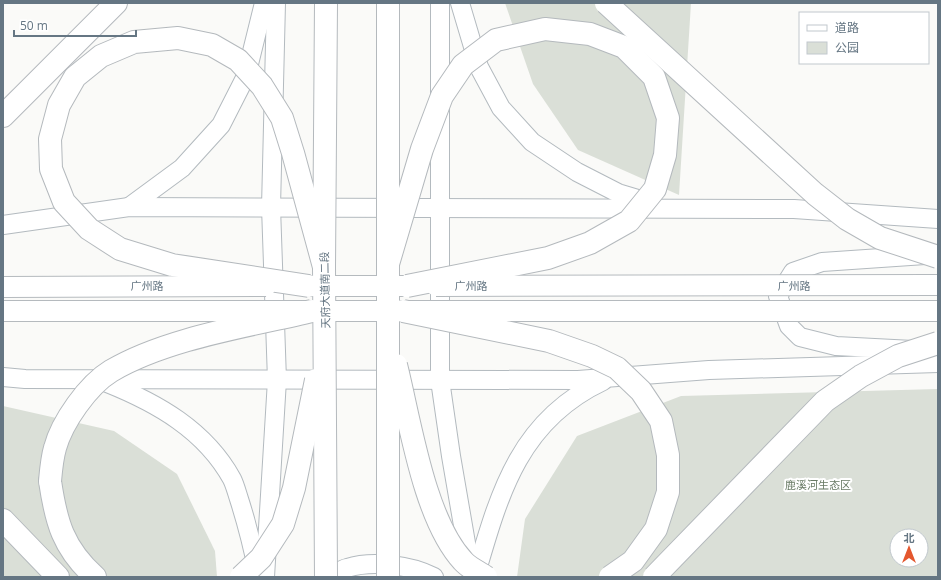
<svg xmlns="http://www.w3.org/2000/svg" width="941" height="580" viewBox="0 0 941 580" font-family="'Open Sans','Noto Sans SC',sans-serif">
  <rect width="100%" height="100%" fill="#fafaf8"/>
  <g fill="#dadfd7" fill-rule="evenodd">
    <path d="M505,3H691L679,195L578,150L533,84Z"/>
    <path d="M938,389V577H517L525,519L577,436L681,396ZM897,536H921V560H897Z"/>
    <path d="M3,406L114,431L177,474L215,551L217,577H3Z"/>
  </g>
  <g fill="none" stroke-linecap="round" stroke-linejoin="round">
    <defs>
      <g id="secondary">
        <path d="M440,3V380L451,456L471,572"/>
        <path d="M460,3L479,67L501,108L532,142L577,172L618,193L648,202"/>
        <path d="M129,207L182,168L221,125L246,76L264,3"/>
        <path d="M3,225L129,207L794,209L938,219"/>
        <path d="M913,350L836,346L800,337L789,326L778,296L793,272L822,262L925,255"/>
        <path d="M3,377L25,379L578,380L709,370L938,363"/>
        <path d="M107,383C157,403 205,430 232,479C235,485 237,493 239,499C247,524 253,548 258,573"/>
        <path d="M265,577L277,380L271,207L276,3"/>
        <path d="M331,577C336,574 341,569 347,568C373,560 410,565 434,577"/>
        <path d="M475,577C499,495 518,421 603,381"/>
      </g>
      <g id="highway">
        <path d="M3,116L116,3"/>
        <path d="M50,481C56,522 63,548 95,577"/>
        <path d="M3,520L58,577"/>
      </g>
    </defs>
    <use href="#secondary" stroke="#b3babf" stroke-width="20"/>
    <use href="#highway" stroke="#b4b9bd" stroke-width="24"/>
    <use href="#secondary" stroke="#fff" stroke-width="18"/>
    <use href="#highway" stroke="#fff" stroke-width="22"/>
    <defs>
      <g id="primary-bridge">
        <path d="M308,286H404"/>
        <path d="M436,286L938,285"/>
        <path d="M3,287L266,286"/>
        <path d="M3,311H938"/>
      </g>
      <g id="highway-bridge">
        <path d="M388,3V577"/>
        <path d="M606,3L815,194L847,219L880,238L938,257"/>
        <path d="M388,264L422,149L442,96L463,65L496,40L545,29L590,34L624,47L654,77L668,118L665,155L655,189L629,221L590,243L548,258L407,286"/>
        <path d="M309,286L172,265L120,249L89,229L64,202L51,169L50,139L59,105L75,77L101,56L134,42L178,38L212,45L238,60L262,86L282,118L293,153L324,267"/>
        <path d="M403,311L549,341L592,356L617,368L641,391L661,421L668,455V492L656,529L633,561L610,577"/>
        <path d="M396,365C410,421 424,519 463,561C469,568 479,572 486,577"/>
        <path d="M50,481C51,470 52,458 55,448C62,422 88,385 111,371C167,338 249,326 312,311"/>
        <path d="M241,577L261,558L283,524L294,488L316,380"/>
        <path d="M326,577L324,267L326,3"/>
        <path d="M654,577L825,401L861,376L898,356L938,343"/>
      </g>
    </defs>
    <use href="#primary-bridge" stroke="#b5babe" stroke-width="22" stroke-linecap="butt"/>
    <use href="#highway-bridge" stroke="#b4b9bd" stroke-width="24" stroke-linecap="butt"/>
    <use href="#primary-bridge" stroke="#fff" stroke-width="20"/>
    <use href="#highway-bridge" stroke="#fff" stroke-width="22"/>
  </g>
  <g text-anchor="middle" stroke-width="4" stroke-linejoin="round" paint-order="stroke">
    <g font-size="11" fill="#657683" stroke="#fff">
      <text x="147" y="290">广州路</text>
      <text x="471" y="290">广州路</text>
      <text x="794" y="290">广州路</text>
      <text transform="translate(325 290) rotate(-91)" y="4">天府大道南二段</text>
    </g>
    <g font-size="11" fill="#687a64" stroke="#fff">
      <text x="818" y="489">鹿溪河生态区</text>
    </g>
  </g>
  <rect width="941" height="580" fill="none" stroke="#657683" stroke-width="8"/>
  <rect x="799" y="12" width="130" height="52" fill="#ffffff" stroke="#c1c8cd"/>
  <rect x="807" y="25" width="20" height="6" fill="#ffffff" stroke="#c1c8cd"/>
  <text x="835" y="32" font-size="12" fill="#657683">道路</text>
  <rect x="807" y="42" width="20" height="12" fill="#dadfd7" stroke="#c1c8cd"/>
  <text x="835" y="52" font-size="12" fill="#657683">公园</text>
  <g transform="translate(909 548)"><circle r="19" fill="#ffffff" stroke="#c1c8cd"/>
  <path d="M0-3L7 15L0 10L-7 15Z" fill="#e4572e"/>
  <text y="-6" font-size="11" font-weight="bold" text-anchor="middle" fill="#657683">北</text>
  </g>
  <path d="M14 30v6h122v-6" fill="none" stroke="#657683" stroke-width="2"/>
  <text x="20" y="30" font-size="12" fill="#657683" stroke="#ffffff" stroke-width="3" paint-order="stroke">50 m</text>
</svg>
